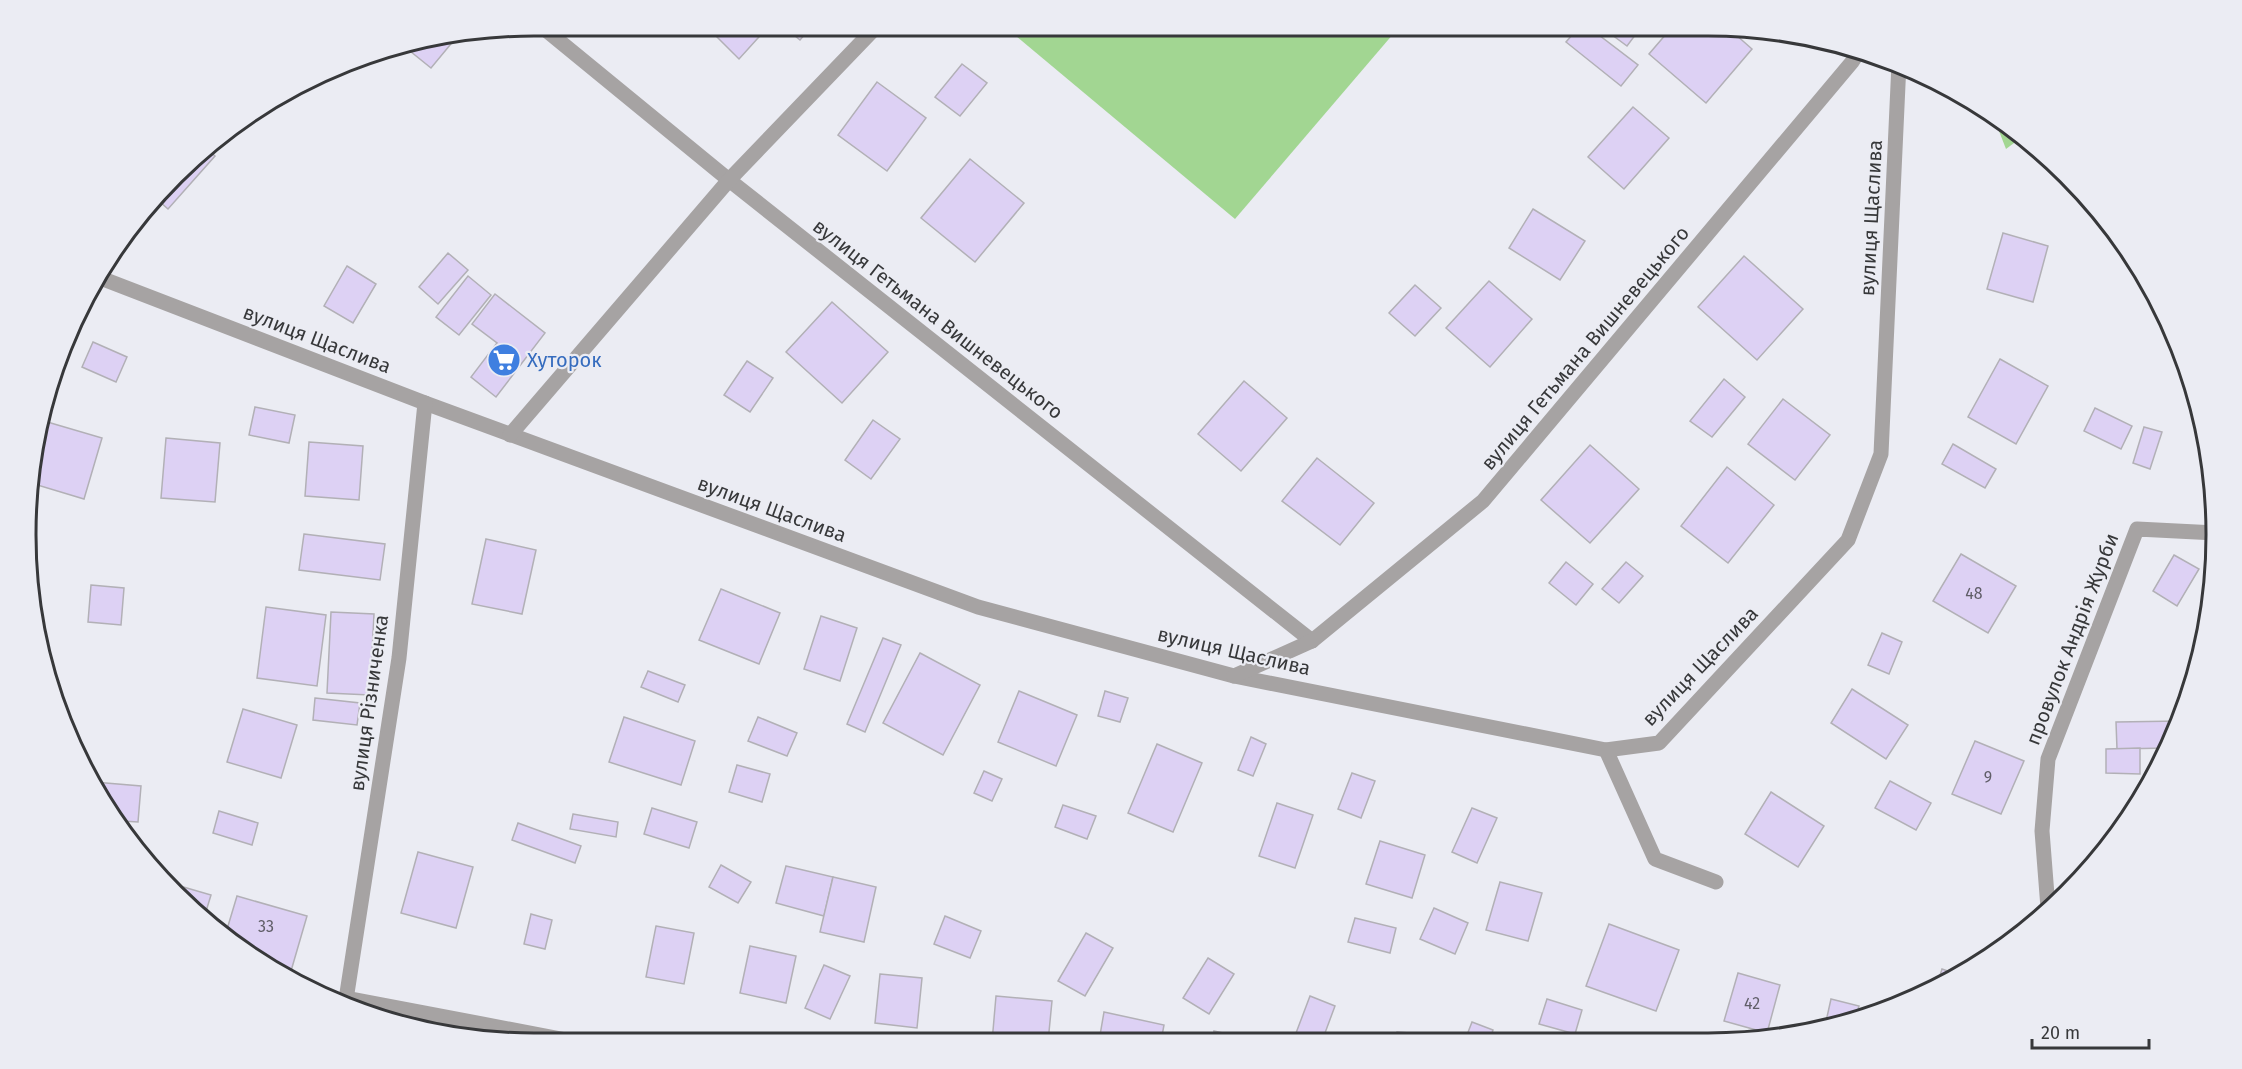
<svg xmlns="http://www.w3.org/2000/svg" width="2242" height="1069" viewBox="0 0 2242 1069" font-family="'Fira Sans',sans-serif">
  <rect width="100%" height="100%" fill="#ebecf3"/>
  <g fill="#a2d692">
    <path d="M1004,26H1400L1235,219Z"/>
    <path d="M1992,113L2022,137L2006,149Z"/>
  </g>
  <g fill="#ddd1f4" stroke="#b2b0b6" stroke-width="1.5">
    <path d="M702,26H722L713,36Z"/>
    <path d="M722,26H766L768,27L739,59L714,34Z"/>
    <path d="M783,26H812L800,40Z"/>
    <path d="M1580,26H1587L1638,65L1621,86L1566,42Z"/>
    <path d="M1600,26H1642L1627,46Z"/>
    <path d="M1673,26L1727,27L1752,49L1706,103L1649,54Z"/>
    <path d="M455,39L431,68L405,47Z"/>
    <path d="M962,64L987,83L960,116L935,97Z"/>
    <path d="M877,82L926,118L887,171L838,135Z"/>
    <path d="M1633,107L1669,138L1624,189L1588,157Z"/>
    <path d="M207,149L215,156L168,209L159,201Z"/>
    <path d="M970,159L1024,203L975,262L921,218Z"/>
    <path d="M1533,209L1585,241L1560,280L1509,248Z"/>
    <path d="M2003,233L2048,246L2033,302L1987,289Z"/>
    <path d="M448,253L468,270L438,304L419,287Z"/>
    <path d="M1744,256L1803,309L1757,360L1698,307Z"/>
    <path d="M347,266L376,284L353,323L324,306Z"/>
    <path d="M468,276L491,295L459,335L436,317Z"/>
    <path d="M1489,281L1532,319L1490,367L1446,328Z"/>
    <path d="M1415,285L1441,308L1415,336L1389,313Z"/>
    <path d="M495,294L545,333L496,397L471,377L497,343L472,324Z"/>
    <path d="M832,302L888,352L842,403L786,352Z"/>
    <path d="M93,342L127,357L116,382L82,367Z"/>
    <path d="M2000,359L2048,386L2016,444L1968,417Z"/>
    <path d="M747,361L773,378L750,412L724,395Z"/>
    <path d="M1724,379L1745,397L1712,437L1690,421Z"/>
    <path d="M1244,381L1287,418L1241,471L1198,434Z"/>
    <path d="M1783,399L1830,435L1795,480L1748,444Z"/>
    <path d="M255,407L295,415L289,443L249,435Z"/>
    <path d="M2095,408L2132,426L2121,449L2084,431Z"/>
    <path d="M873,420L900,439L871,479L845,460Z"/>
    <path d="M44,421L102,438L84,499L34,484L35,453Z"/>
    <path d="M2144,427L2162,432L2150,469L2133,463Z"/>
    <path d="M166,438L220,443L215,502L161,498Z"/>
    <path d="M309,442L363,446L359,500L305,496Z"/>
    <path d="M1953,444L1996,469L1985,488L1942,464Z"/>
    <path d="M1590,445L1639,489L1590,543L1541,500Z"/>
    <path d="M1317,458L1374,503L1340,545L1282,501Z"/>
    <path d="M1727,467L1774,505L1728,563L1681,526Z"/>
    <path d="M304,534L385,544L380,580L299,570Z"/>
    <path d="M486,539L536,550L522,614L472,604Z"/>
    <path d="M1961,554L2016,586L1988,633L1933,601Z"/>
    <path d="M2174,555L2199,569L2177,606L2153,591Z"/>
    <path d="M1566,562L1593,584L1576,605L1549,583Z"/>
    <path d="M1626,562L1643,576L1619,603L1602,589Z"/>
    <path d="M91,585L124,588L121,625L88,622Z"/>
    <path d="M721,589L780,613L759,664L699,640Z"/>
    <path d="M266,607L326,615L317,686L257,678Z"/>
    <path d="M331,612L374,614L370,695L327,693Z"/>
    <path d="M821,616L857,628L840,681L804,669Z"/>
    <path d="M1882,633L1902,642L1889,674L1868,665Z"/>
    <path d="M883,638L901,645L865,732L847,724Z"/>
    <path d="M920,653L980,685L943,755L883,723Z"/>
    <path d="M648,671L685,685L678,702L641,687Z"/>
    <path d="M1852,689L1908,725L1886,759L1831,723Z"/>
    <path d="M1019,691L1077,715L1056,766L998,742Z"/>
    <path d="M1105,691L1128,698L1120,722L1098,716Z"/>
    <path d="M315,698L360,703L357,725L313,720Z"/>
    <path d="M243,709L297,725L281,778L227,762Z"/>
    <path d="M624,717L695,741L681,785L609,762Z"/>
    <path d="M758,717L797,733L787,756L748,741Z"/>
    <path d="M2180,721L2167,748L2117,749L2116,722Z"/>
    <path d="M1251,737L1266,744L1253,776L1238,770Z"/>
    <path d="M1975,741L2024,761L2001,814L1952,794Z"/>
    <path d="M1157,744L1202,763L1173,832L1128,813Z"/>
    <path d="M2140,748V774L2106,773V749Z"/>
    <path d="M737,765L770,774L762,802L729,792Z"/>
    <path d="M984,771L1002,779L992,801L974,793Z"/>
    <path d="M1352,773L1375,781L1361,818L1338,809Z"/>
    <path d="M1890,781L1931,803L1916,830L1875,808Z"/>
    <path d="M94,782L141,786L138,822L122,821Z"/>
    <path d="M1771,792L1824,826L1798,867L1745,834Z"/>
    <path d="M1277,803L1313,815L1295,868L1259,856Z"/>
    <path d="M1063,805L1096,816L1087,839L1055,827Z"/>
    <path d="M652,808L697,822L689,848L644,834Z"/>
    <path d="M1472,808L1497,818L1477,863L1452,852Z"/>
    <path d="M219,811L258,823L252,845L213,833Z"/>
    <path d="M573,814L618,822L616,837L570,829Z"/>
    <path d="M518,823L581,846L575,863L512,840Z"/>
    <path d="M1380,841L1425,855L1412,898L1366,884Z"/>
    <path d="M418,852L473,867L456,928L401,913Z"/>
    <path d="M721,865L751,882L738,903L709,887Z"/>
    <path d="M786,866L833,877L824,916L776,903Z"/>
    <path d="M833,877L876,887L864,942L820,932Z"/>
    <path d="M1500,882L1542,893L1528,941L1486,930Z"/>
    <path d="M180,886L211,895L204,918L177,896Z"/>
    <path d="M237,896L307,916L291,971L258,961L225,936Z"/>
    <path d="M1434,908L1468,923L1455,954L1420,939Z"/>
    <path d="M531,914L552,920L545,949L524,944Z"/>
    <path d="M945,916L981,931L970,958L934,944Z"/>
    <path d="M1355,918L1396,928L1390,953L1348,942Z"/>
    <path d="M1609,924L1679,950L1656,1011L1586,986Z"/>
    <path d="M656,926L694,933L684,984L646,977Z"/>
    <path d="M1086,933L1113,948L1085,996L1058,981Z"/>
    <path d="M750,946L796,956L786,1003L740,993Z"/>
    <path d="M1208,958L1234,974L1209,1014L1183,998Z"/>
    <path d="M824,965L850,976L830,1019L805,1008Z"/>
    <path d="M1942,969L1956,974L1937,985Z"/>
    <path d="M1738,973L1780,985L1767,1033L1724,1021Z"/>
    <path d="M880,974L922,978L917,1028L875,1023Z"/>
    <path d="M996,996L1052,1001L1048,1042H992Z"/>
    <path d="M1310,996L1335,1006L1322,1041H1293Z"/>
    <path d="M1547,999L1582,1010L1575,1034L1539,1024Z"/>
    <path d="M1831,999L1859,1006L1856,1017L1825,1026Z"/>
    <path d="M1104,1012L1164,1025L1161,1041H1099Z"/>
    <path d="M390,1013L439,1023L437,1034L389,1020Z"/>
    <path d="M1472,1022L1493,1030L1490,1040H1465Z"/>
    <path d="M1214,1031L1259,1041H1212Z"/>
    <path d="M1397,1032L1448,1036V1040H1396Z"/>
  </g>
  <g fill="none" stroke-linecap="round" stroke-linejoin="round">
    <path stroke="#a6a3a3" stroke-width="15" d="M1606,750L1655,859L1716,882"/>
    <g stroke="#a6a3a3" stroke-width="15">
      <path d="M541,26L729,180L1312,641"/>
      <path d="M98,277L425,403L978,607L1234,676L1606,750L1659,743L1848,540L1881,454L1899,63"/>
      <path d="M510,435L729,180L877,26"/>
      <path d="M1234,676L1312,641L1483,501L1852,62L1859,51"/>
      <path d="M2048,908L2042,831L2048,759L2137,529L2216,533"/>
      <path d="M346,998L582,1043"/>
      <path d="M345,1006L399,658L425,403"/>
    </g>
  </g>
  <defs>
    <symbol id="supermarket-disc" viewBox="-11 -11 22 22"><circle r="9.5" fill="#3f7fe0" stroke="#ebecf3"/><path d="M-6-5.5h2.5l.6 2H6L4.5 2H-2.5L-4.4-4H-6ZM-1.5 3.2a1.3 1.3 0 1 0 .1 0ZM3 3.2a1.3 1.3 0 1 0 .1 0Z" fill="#fff"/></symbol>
  </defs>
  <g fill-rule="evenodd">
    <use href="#supermarket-disc" x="485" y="341" width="38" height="38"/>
  </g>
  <g text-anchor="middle" stroke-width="4.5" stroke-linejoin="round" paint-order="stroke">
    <g font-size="16" fill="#605e68">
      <text x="1974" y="599">48</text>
      <text x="1988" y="783">9</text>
      <text x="266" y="932">33</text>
      <text x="1752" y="1009">42</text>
    </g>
    <g font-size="20" fill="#37383a" stroke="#ebecf3">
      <text transform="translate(1871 218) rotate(-87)" y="7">вулиця Щаслива</text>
      <text transform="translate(938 319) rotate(38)" y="7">вулиця Гетьмана Вишневецького</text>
      <text transform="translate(317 339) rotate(21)" y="7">вулиця Щаслива</text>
      <text transform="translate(1585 348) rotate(-50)" y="7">вулиця Гетьмана Вишневецького</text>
      <text transform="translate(772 509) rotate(20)" y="7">вулиця Щаслива</text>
      <text transform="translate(2072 639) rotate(-69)" y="7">провулок Андрія Журби</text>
      <text transform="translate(1234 651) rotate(13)" y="7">вулиця Щаслива</text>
      <text transform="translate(1700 666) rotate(-46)" y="7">вулиця Щаслива</text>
      <text transform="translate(369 703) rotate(-82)" y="7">вулиця Різниченка</text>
    </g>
    <g font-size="20" fill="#366cbe" stroke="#ebecf3" text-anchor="start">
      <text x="527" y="367">Хуторок</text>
    </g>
  </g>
  <path d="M0 0H2242V1069H0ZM534 36H1708A498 498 0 0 1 2206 534V535A498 498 0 0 1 1708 1033H534A498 498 0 0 1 36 535V534A498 498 0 0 1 534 36Z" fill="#ebecf3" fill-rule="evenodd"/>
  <path fill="none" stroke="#37383a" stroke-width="3" d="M534 36H1708A498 498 0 0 1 2206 534V535A498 498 0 0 1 1708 1033H534A498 498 0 0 1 36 535V534A498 498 0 0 1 534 36Z"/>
  <path d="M2032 1039v9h117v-9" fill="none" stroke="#37383a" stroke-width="3"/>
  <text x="2041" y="1039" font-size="18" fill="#37383a" stroke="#ebecf3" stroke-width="4.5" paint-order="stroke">20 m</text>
</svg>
